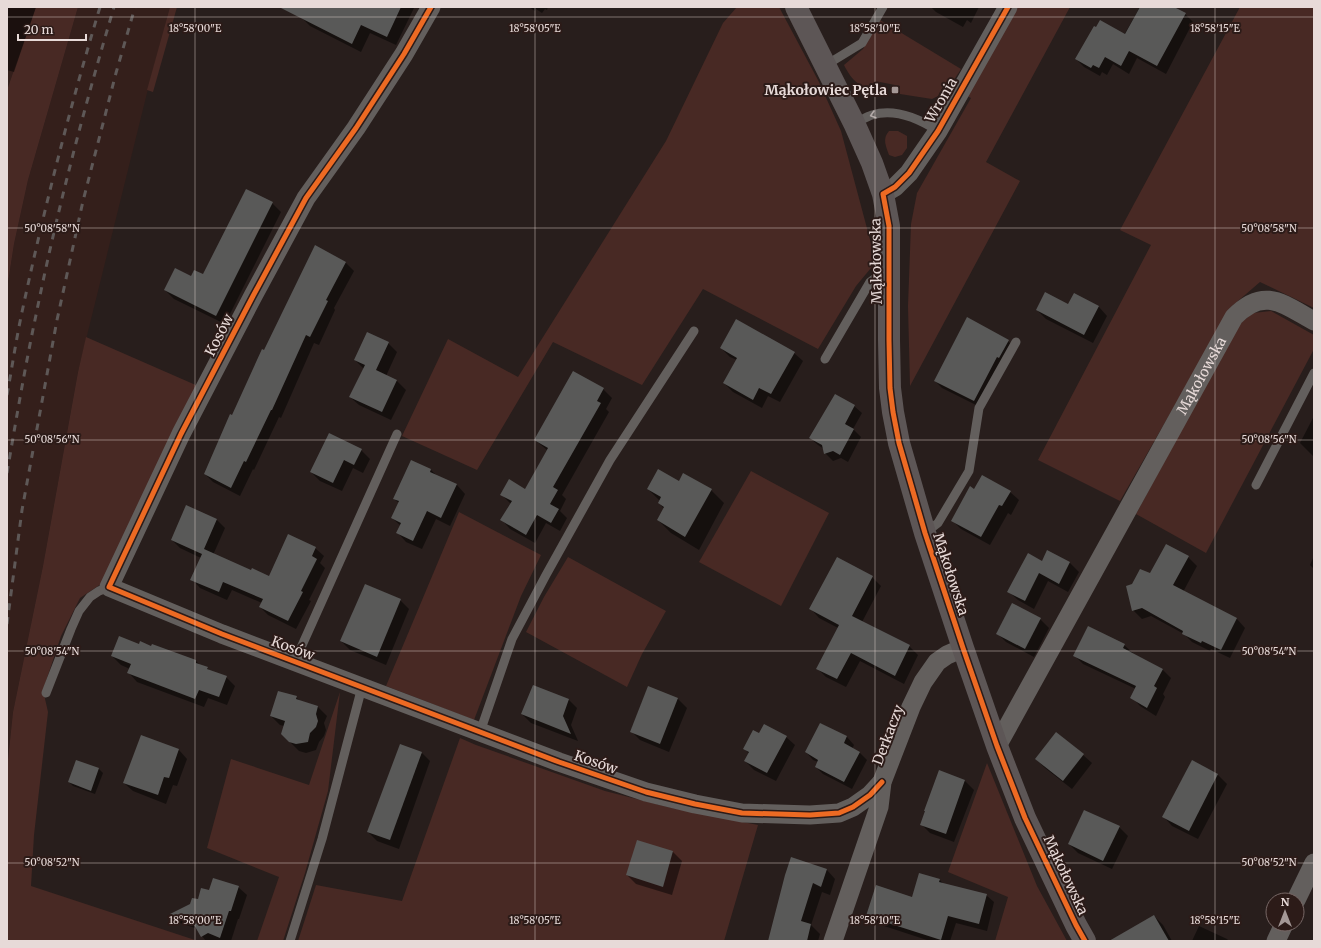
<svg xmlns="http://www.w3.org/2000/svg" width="1321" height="948" viewBox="0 0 1321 948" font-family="Merriweather,serif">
  <rect width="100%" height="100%" fill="#281e1c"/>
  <g fill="#341f1b">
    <path d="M7,7H36L7,90Z"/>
    <path d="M78,7H170L149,85L78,372L43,566L13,712L7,769V289L14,244L28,180Z"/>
  </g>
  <g fill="#482924">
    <path d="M36,7H78L28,180L14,244L7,289V90Z"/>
    <path d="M170,7H177L153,92L147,90Z"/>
    <path d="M737,7H779L819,82L841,131L876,262L856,286L818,349L703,289L642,385L553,342L477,470L402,436L448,339L518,377L666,141L723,23Z"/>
    <path d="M1018,7H1070L986,162L1020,181L910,386L908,306L911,224L917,193L971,98L967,96Z"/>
    <path d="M1240,7H1314V308L1260,282L1231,307L1120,501L1038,460L1151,245L1120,230Z"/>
    <path d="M880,20L961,69L950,86L945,83L938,96L932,99L900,94V86L880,82L878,90C860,88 852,81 844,65L863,49Z"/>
    <path d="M889,131H898L907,136V148L902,155L895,157L889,155C886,146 882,139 889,131Z"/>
    <path d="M1271,311L1314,335V349L1206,553L1136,514L1238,325L1253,313Z"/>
    <path d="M86,337L198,386L104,582L80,598L61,636L43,690L48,712L34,835L31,886L198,941H7V769L13,712L43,566L78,372Z"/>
    <path d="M751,471L829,513L781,606L699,562Z"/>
    <path d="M459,512L541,555L521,596L474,720L386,686Z"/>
    <path d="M568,557L666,611L642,654L627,687L526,632L544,597Z"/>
    <path d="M340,692L328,791L305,873L283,941H257L279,877L207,848L231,759L309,785Z"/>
    <path d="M460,738L476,745L605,791L672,808L758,825L724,941H298L316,885L402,901Z"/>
    <path d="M987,763L1037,886L1067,941H995L1008,897L948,872Z"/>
  </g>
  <g fill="#0007">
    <path d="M7,7H36L14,72L7,70Z"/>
    <path d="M307,7H413L414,8L396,45L370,33L361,52L310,26L302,18Z"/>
    <path d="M529,7H548L547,10L545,9L542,13L536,9L535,11Z"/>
    <path d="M931,7H979L971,23L967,20L963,27L936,12Z"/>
    <path d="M1140,7H1173L1185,14L1193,22L1166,74L1137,58L1129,74L1113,64L1107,75L1102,72L1100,76L1084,67L1076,59L1124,35Z"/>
    <path d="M272,203L281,212L225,324L174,299L165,290L192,277L204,276Z"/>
    <path d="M315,246L346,263L354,271L334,308L335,310L319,345L314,343L281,418L279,417L254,470L253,469L240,496L213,482L205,474Z"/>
    <path d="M1074,295L1099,307L1107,316L1093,343L1046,319L1037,310L1069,305Z"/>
    <path d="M967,318L1008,341L1016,349L982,408L942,388L935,381Z"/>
    <path d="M368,333L388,343L397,352L386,376L397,381L406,390L391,420L359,405L350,397L364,369L355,360Z"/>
    <path d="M721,348L794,353L803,361L780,402L768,396L762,408L733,392L724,383L737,360L730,357Z"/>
    <path d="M603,389L612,398L606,409L609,412L562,495L566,499L560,511L567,518L560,531L546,523L535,543L510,529L502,520L511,504L501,494L525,490L547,450L535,440Z"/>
    <path d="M854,406L862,413L853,429L861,437L848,462L841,458L833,461L825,453L824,449L818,445L810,438Z"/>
    <path d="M1314,416V457L1300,443Z"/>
    <path d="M361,450L370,459L363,473L353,468L342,491L320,481L311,472Z"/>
    <path d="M431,470L437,476L457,485L465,494L450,526L436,519L422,549L406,542L398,533L401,526L392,518L399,503L394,499Z"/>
    <path d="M679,482L711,490L724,503L699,550L671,533L658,520L664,509L659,503L660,501L648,489Z"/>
    <path d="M975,490L1010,492L1019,500L1011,515L1008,513L990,545L961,529L952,520Z"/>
    <path d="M186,506L217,520L225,528L213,555L252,572L270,577L315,548L324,556L320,563L325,568L309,600L311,601L296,629L268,615L260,607L262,603L232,590L227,600L200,588L192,579L201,558L180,548L172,540Z"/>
    <path d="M1048,552L1070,563L1079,572L1068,592L1048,581L1034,609L1018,600L1009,592L1042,562Z"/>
    <path d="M1314,556V569L1310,565Z"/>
    <path d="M1188,557L1197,566L1183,592L1237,619L1245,628L1230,658L1211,649L1210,651L1192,642L1184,634L1151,616L1142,619L1133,610L1132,585Z"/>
    <path d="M872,577L881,586L862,622L909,646L918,655L904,684L860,661L846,687L826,677L817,668L838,628L819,618L811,609Z"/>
    <path d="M400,600L409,609L386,665L350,650L341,641Z"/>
    <path d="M1013,605L1040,619L1049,628L1034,657L1006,642L997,633Z"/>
    <path d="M140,645L196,661L200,665L207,668L210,671L226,677L235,686L227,705L208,698L204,707L137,682L129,673L130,669L121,665L112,656Z"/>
    <path d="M1124,645L1134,654L1162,669L1171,678L1163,694L1165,697L1156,716L1140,706L1132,697L1136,689L1083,664L1075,656Z"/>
    <path d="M648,687L678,699L687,708L669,752L640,740L631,731Z"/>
    <path d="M296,697L301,702L318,707L327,716L324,723L326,730L324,736L319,742L316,750L306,753L299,751L282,734L284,726L280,725L271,716Z"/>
    <path d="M569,700L577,708L571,725L578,741L531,723L522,714Z"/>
    <path d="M821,724L847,737L854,745L852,749L859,752L867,760L852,789L823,774L816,767L818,762L813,760L806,752Z"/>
    <path d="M759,734L786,737L795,745L776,781L754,770L745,761L749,754L745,749Z"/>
    <path d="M179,750L187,759L177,786L173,785L166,804L133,791L124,783Z"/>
    <path d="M422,753L430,761L399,849L377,841L368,832Z"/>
    <path d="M1083,755L1092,763L1072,789L1045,768L1036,759Z"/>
    <path d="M1192,761L1218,775L1227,784L1198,839L1172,826L1164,817Z"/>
    <path d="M99,769L103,773L95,794L73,786L69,782Z"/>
    <path d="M940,772L965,781L974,790L954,842L930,833L922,825Z"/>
    <path d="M1119,827L1128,836L1112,869L1078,853L1069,844Z"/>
    <path d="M637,842L673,852L682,861L672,895L636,884L627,875Z"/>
    <path d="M792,858L827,870L835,879L830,895L822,892L811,925L820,934L818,941H769Z"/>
    <path d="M920,874L940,880L944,885L986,895L994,902L987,931L956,923L950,941H930L875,923L867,916L912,898Z"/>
    <path d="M238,887L247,895L239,919H238L231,941H206L202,936L198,929L180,923L171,914L198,901Z"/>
    <path d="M1154,916L1163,925L1172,941H1121Z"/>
    <path d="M1199,926L1227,939L1229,941H1192Z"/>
  </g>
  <g fill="#595958">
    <path d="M279,7H401L387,37L361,25L352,44Z"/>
    <path d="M1140,7H1174L1186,13L1157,66L1129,51L1121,66L1105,57L1099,68L1093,65L1091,68L1075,59L1094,26L1096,27L1100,20L1125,34Z"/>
    <path d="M246,189L273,202L216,316L164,290L175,268L191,276L194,270L203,274Z"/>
    <path d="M315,245L346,262L326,300L328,301L310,337L306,335L272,410H271L246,462L244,461L231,488L204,474L230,414L232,415L262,349L264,350Z"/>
    <path d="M1045,292L1068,304L1074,293L1099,306L1084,335L1036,310Z"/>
    <path d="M967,317L1009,340L999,358L997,357L974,401L934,381Z"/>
    <path d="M736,319L795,352L771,394L759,388L753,400L723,383L737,358L720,348Z"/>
    <path d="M367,332L389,342L376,370L397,380L382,412L349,397L365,365L354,360Z"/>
    <path d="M573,371L604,388L597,401L601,403L553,487L558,490L550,504L559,509L551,523L537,515L526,535L500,520L512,501L500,495L509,479L525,489L548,448L534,440Z"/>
    <path d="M835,394L855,405L845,424L854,429L840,455L833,451L824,454L822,445L809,438Z"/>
    <path d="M329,433L362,449L354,465L344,460L333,483L310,472Z"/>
    <path d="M411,460L431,469L430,472L457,484L441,518L427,511L413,541L396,533L401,523L391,518L399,501L393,499Z"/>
    <path d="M658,469L679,481L683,473L712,489L685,537L657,520L664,507L658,503L661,497L647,489Z"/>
    <path d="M982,475L1011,491L1002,506L999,505L981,537L951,521L970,486L974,489Z"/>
    <path d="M186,505L217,519L204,549L251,570L252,568L269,576L288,534L316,547L312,556L317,559L301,591L303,592L288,621L259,607L263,599L223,582L219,592L190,580L202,554L171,540Z"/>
    <path d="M1166,544L1189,556L1173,585L1237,618L1221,650L1202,641L1201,643L1182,634L1183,631L1142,608L1132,611L1126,586L1132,584L1140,569L1150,573Z"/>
    <path d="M1047,550L1070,562L1059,584L1039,573L1025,601L1007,592L1028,553L1042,561Z"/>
    <path d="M837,557L873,576L852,616L910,645L895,676L851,653L837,679L816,669L839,625L809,609Z"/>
    <path d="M365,584L401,599L377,657L340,641Z"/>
    <path d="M1012,603L1041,618L1025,649L996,634Z"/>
    <path d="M1088,626L1125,644L1123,648L1163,669L1154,686L1157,688L1147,708L1130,698L1136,686L1073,656Z"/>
    <path d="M119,636L139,644L140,641L151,646L152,644L196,660V663L208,667L207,669L227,676L219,697L199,690L195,699L127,673L131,664L111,656Z"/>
    <path d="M533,685L569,699L563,716L571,734L521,714Z"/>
    <path d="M648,686L678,698L660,744L630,732Z"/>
    <path d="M278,691L297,696L296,699L318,706L316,714L318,721L316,727L310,733L308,742L296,744L289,742L281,734L285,721L270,716Z"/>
    <path d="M820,723L847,736L844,743L860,752L844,782L815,767L818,760L805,752Z"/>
    <path d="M764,724L787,736L767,773L744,761L749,752L743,749L753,730L759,733Z"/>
    <path d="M1056,732L1084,754L1063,781L1035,759Z"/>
    <path d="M141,735L179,749L169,778L164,777L158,795L123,783Z"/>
    <path d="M400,744L422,752L390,840L367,832Z"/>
    <path d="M76,760L99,768L91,791L68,782Z"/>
    <path d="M1192,760L1218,774L1189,831L1162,817Z"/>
    <path d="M939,770L965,780L946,834L920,825L925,811H924Z"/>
    <path d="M1084,810L1120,826L1103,861L1068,844Z"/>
    <path d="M637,840L673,851L663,887L626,875Z"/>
    <path d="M791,857L827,869L821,887L813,883L801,921L811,924L807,941H768L785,875Z"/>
    <path d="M919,873L940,879L939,882L987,894L979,924L948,916L941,940L866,916L876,885L912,897Z"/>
    <path d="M213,878L239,886L231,911H229L220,938L208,933L201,937L193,923L170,914L190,904L192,898L198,899L201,888L209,890Z"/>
    <path d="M1154,915L1169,941H1109Z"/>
  </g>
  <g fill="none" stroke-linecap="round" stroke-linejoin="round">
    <g stroke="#635f5d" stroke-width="9">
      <path d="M826,65L862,43L883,7"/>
      <path d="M854,123C860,121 866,117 872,115C895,108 918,118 938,131"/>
      <path d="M825,359L870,282L887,269"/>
      <path d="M1256,485L1314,373"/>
      <path d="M925,533L938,523L969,471L979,408L1016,342"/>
      <path d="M295,661L397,434"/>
      <path d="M46,693L71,629L79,611L90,597L99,591L109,587"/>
      <path d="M480,732L512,639L546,575L610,460L694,331"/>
      <path d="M290,941L322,839L362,687"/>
    </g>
    <g stroke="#635f5d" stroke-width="19">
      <path d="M431,7L404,54L356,128L306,198L253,296L181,434L109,587L222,634L559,762L646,792L695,804L742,813L810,815L839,813L853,807L870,795L882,782"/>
      <path d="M883,194L895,187L909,173L938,131L1008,7"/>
      <path id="s1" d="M997,746L1234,317C1264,286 1283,304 1314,321"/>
      <path d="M1296,900L1314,863"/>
      <path d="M833,941L879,807L882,782L911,707L923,682L937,662L947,655L963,648"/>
      <path d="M1276,941L1284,924"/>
    </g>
    <path stroke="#5d5656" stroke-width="22" d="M796,7L854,123L872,163L883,194L889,226V340L890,388L893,412L899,443L925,533L963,648L997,746L1025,818L1076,925L1085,941"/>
    <g stroke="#5e5857" stroke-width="3" stroke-dasharray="7 7" stroke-linecap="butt">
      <path d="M7,395C12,368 16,340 22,312C44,209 70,107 100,7"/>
      <path d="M7,473C16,420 25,367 36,315C57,211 84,108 114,7"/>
      <path d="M7,624L22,510L57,320L83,201L116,73L135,7"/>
    </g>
    <defs>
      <g id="cycleway">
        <path d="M431,7L404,54L356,128L306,198L253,296L181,434L109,587L222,634L559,762L646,792L695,804L742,813L810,815L839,813L853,807L870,795L882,782"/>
        <path d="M1008,7L938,131L909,173L895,187L883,194L889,226V340L890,388L893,412L899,443L925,533L963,648L997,746L1025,818L1076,925L1085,941"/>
      </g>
    </defs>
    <use href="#cycleway" stroke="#2c1b18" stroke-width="8"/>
    <use href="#cycleway" stroke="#ed6a23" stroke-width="5"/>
  </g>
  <defs><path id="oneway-chevron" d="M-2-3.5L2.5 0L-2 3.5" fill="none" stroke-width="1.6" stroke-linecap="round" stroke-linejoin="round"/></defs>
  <use stroke="#b2a9a7" href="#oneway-chevron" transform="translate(873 115) rotate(164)"/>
  <path fill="none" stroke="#e7dad8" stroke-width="1" stroke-opacity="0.45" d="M195,7V941M535,7V941M875,7V941M1215,7V941M7,17H1314M7,228H1314M7,440H1314M7,651H1314M7,863H1314"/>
  <rect fill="#a49896" stroke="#2c1b18" stroke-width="1.5" x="891" y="86" width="8" height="8" rx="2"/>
  <g text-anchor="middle" stroke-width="4" stroke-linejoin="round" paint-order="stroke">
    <g font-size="14" font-weight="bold" fill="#e7dad8" stroke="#2c1b18" text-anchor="end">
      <text x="887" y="95">Mąkołowiec Pętla</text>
    </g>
    <g font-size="14" fill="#e7dad8" stroke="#2c1b18">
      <text transform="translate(941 100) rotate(-60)" y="5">Wronia</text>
      <text transform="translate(876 261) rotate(-91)" y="5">Mąkołowska</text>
      <text transform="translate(219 335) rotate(-63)" y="5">Kosów</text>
      <text dy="5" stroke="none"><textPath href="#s1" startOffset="423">Mąkołowska</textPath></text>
      <text transform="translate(951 574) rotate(72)" y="5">Mąkołowska</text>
      <text transform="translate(293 648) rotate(20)" y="5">Kosów</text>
      <text transform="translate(888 735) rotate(-69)" y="5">Derkaczy</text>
      <text transform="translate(596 762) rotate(19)" y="5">Kosów</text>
      <text transform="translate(1066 875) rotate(65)" y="5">Mąkołowska</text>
    </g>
  </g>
  <g font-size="10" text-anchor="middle" fill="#e7dad8" stroke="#2c1b18" stroke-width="4" stroke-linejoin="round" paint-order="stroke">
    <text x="195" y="32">18°58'00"E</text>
    <text x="535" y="32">18°58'05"E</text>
    <text x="875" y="32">18°58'10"E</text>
    <text x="1215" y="32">18°58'15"E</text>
    <text x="52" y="232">50°08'58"N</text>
    <text x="1269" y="232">50°08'58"N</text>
    <text x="52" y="443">50°08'56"N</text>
    <text x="1269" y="443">50°08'56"N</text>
    <text x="52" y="655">50°08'54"N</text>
    <text x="1269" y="655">50°08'54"N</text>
    <text x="52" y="866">50°08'52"N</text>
    <text x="1269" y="866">50°08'52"N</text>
    <text x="195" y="924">18°58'00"E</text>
    <text x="535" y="924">18°58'05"E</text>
    <text x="875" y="924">18°58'10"E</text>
    <text x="1215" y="924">18°58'15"E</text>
  </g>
  <rect width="1321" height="948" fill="none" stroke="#e7dad8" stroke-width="16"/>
  <g transform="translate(1285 912)"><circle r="19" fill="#2c1b18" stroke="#776765"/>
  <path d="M0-3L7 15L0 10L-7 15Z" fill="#a49896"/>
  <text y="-6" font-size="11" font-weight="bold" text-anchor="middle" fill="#e7dad8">N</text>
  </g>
  <path d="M18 34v6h68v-6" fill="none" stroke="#e7dad8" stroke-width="2"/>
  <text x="24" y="34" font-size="12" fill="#e7dad8" stroke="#2c1b18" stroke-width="3" paint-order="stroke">20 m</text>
</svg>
